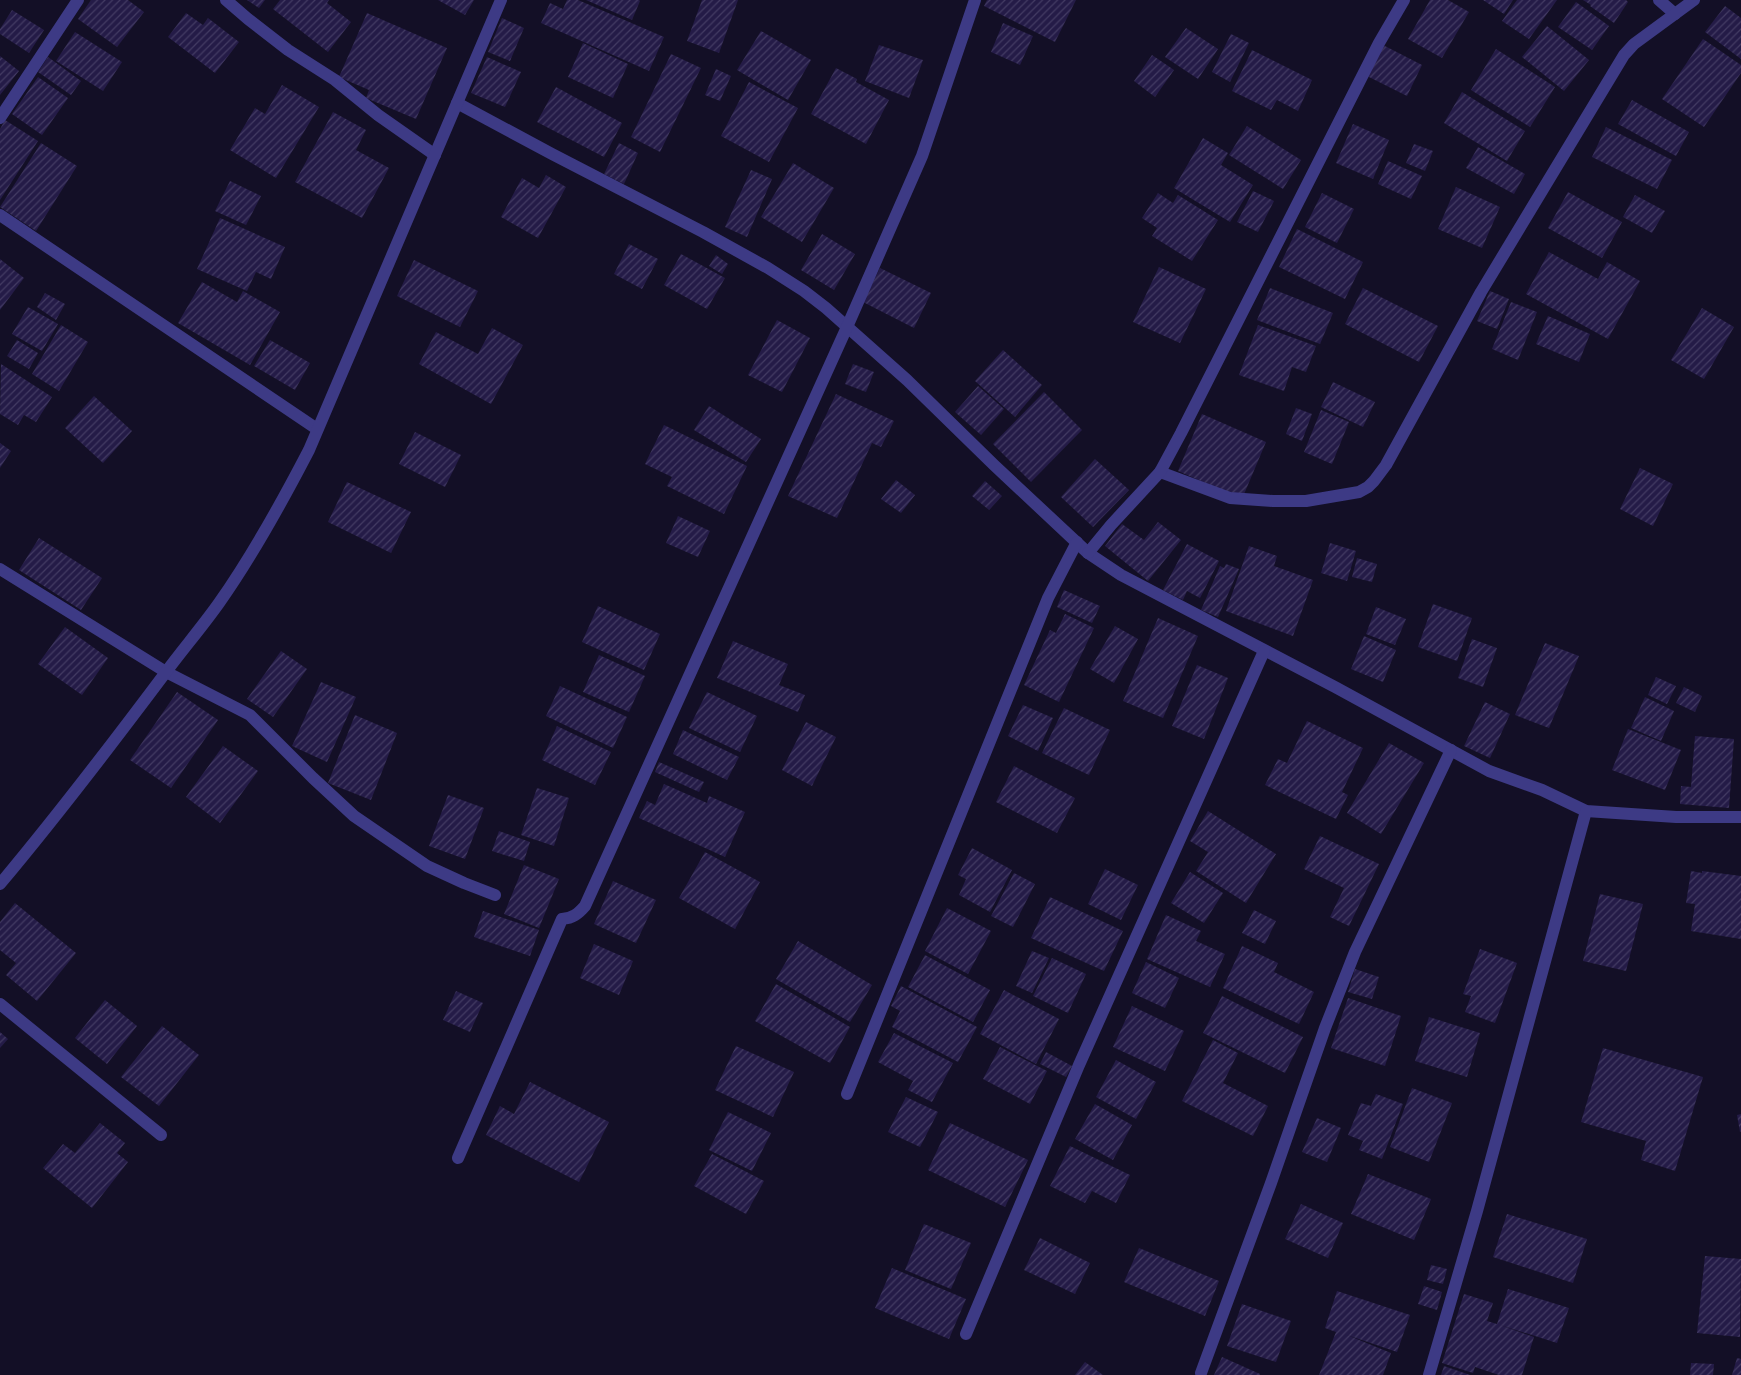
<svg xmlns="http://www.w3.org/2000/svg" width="1741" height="1375" viewBox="0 0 1741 1375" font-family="'Open Sans',sans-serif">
  <defs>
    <pattern id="building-hatch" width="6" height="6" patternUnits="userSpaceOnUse" patternTransform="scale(1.25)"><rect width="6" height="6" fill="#241b47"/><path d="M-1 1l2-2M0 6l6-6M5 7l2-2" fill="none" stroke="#433b63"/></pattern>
  </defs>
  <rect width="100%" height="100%" fill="#130f26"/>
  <g fill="url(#building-hatch)">
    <path d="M91,0H128L144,12L117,47L78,19Z"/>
    <path d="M247,0H265L259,8Z"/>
    <path d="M280,0H329L327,3L351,22L328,52L273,9Z"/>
    <path d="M438,0H474L465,15Z"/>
    <path d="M567,0H578L664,37L649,71L541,23L550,3L563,9Z"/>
    <path d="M586,0H639L640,1L632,20Z"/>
    <path d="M702,0H738L719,53L687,41Z"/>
    <path d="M987,0H1076L1055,42L984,6Z"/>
    <path d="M1430,0H1448L1469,12L1442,58L1408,39Z"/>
    <path d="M1483,0H1513L1504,14Z"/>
    <path d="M1517,0H1557L1529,39L1502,21Z"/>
    <path d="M1583,0H1626L1628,2L1614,23L1590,6L1591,5Z"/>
    <path d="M1576,2L1609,26L1592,50L1558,27Z"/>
    <path d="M1725,6L1741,18V59L1705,32Z"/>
    <path d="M12,10L44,30L29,53L0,34V29Z"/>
    <path d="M186,13L203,25L208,18L239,42L215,73L168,37Z"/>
    <path d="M367,13L447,48L416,119L366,98L369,90L339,77Z"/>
    <path d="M502,18L524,28L510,61L488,52Z"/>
    <path d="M1003,23L1033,36L1020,65L991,52Z"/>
    <path d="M1547,26L1589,60L1564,91L1522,57Z"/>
    <path d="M1186,28L1218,49L1198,79L1165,57Z"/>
    <path d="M761,31L811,60L788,100L737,70Z"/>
    <path d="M75,32L122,62L103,91L56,61Z"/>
    <path d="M1231,34L1249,43L1230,82L1212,72Z"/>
    <path d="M1703,39L1741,65V73L1704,127L1662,99Z"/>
    <path d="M583,43L628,64L613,98L568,77Z"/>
    <path d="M879,45L923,60L909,98L865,81Z"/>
    <path d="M1383,45L1422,65L1407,96L1367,76Z"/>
    <path d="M1496,49L1555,87L1530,127L1471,90Z"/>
    <path d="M1252,50L1312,80L1298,111L1277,100L1271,110L1232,91Z"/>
    <path d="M671,54L701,68L660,152L631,137Z"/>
    <path d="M1152,55L1174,70L1155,97L1134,81Z"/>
    <path d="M0,56L19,71L0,95Z"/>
    <path d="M48,57L81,81L71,95L38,72Z"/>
    <path d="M487,57L521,72L505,107L471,93Z"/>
    <path d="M836,68L857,79L856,82L889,100L866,144L811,114Z"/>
    <path d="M716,69L731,76L720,101L705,95Z"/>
    <path d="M38,77L68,98L42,135L12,114Z"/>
    <path d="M749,82L798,108L769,162L721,136Z"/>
    <path d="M282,85L319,107L276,178L230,150L255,108L265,114Z"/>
    <path d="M556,87L622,123L604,157L537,122Z"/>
    <path d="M1462,92L1525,131L1507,161L1444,123Z"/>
    <path d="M1632,100L1689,132L1676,156L1618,124Z"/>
    <path d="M333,112L366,130L356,150L389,168L362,218L295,182Z"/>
    <path d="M5,120L38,141L0,200V129Z"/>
    <path d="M1353,124L1389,140L1373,179L1336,163Z"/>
    <path d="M1247,126L1301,160L1283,189L1229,155Z"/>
    <path d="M1606,127L1672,160L1657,189L1592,157Z"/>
    <path d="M1203,138L1228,153L1221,165L1253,185L1230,222L1174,188Z"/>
    <path d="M41,143L77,166L36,231L0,207Z"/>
    <path d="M619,143L638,153L624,184L604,174Z"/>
    <path d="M1414,144L1433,151L1425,171L1406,163Z"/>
    <path d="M1478,147L1525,174L1514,194L1466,168Z"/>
    <path d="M1388,161L1422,176L1411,199L1378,184Z"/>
    <path d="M793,163L834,188L802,242L761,217Z"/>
    <path d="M751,170L772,179L747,237L725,227Z"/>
    <path d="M546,175L566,187L538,238L501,217L522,178L539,188Z"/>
    <path d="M230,181L261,196L246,225L215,211Z"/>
    <path d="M1456,187L1500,207L1482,248L1438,229Z"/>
    <path d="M1253,191L1274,201L1258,232L1237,222Z"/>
    <path d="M1568,192L1622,222L1602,258L1548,228Z"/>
    <path d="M1158,193L1173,203L1178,195L1218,220L1192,261L1152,236L1157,228L1142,218Z"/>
    <path d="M1322,193L1354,209L1337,243L1305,227Z"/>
    <path d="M1635,195L1665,211L1652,233L1623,217Z"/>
    <path d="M220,218L285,247L271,279L256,272L247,291L197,269Z"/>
    <path d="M1297,229L1363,262L1345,299L1279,267Z"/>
    <path d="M822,234L855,254L834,290L801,270Z"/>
    <path d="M629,244L658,259L642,289L614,274Z"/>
    <path d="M1549,252L1598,279L1607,262L1640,281L1608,339L1526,294Z"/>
    <path d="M681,254L725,278L707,309L664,285Z"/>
    <path d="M716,255L728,264L722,274L709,266Z"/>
    <path d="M0,259L24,278L0,310Z"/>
    <path d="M414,260L478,291L460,327L397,296Z"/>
    <path d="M1159,267L1206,289L1180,343L1133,322Z"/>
    <path d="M880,268L931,293L914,328L863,302Z"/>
    <path d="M202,282L237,302L243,291L280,312L250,365L178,323Z"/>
    <path d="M1270,288L1333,313L1320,344L1257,320Z"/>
    <path d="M1363,288L1438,326L1419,362L1345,324Z"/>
    <path d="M1490,291L1509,299L1497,329L1477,321Z"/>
    <path d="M45,293L65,304L56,320L37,307Z"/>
    <path d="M1511,302L1537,312L1518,360L1492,349Z"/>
    <path d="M28,307L58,324L42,351L12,334Z"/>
    <path d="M1702,308L1734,327L1704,379L1671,360Z"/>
    <path d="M1548,316L1590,334L1579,362L1536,344Z"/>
    <path d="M777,320L810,338L782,392L748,375Z"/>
    <path d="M61,325L88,342L59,391L32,374Z"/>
    <path d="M1258,325L1316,346L1306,372L1292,367L1284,391L1239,375Z"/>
    <path d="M492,328L523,345L491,404L419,364L436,332L478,354Z"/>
    <path d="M17,340L38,353L29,369L7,356Z"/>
    <path d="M270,340L310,363L295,390L254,366Z"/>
    <path d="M1003,350L1042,385L1015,417L975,381Z"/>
    <path d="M1,364L52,397L36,422L24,415L18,425L0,414Z"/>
    <path d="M853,364L874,372L866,392L845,384Z"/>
    <path d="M1333,382L1375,402L1363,427L1321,407Z"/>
    <path d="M978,386L1004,409L981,435L955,412Z"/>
    <path d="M1044,392L1082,430L1031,482L993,444Z"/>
    <path d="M836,394L894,421L881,447L872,443L837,518L788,496Z"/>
    <path d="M94,396L132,431L103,463L65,428Z"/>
    <path d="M709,406L761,439L746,462L694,430Z"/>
    <path d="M1296,408L1312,414L1302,441L1286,434Z"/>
    <path d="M1321,410L1349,422L1332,464L1304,452Z"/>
    <path d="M1202,414L1266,442L1242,499L1178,471Z"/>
    <path d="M664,425L747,466L724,514L667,486L672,477L645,464Z"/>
    <path d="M415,432L461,455L445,487L399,464Z"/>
    <path d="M0,443L11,451L0,468Z"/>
    <path d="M1095,459L1129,490L1093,527L1061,497Z"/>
    <path d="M1640,468L1673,484L1653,526L1620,509Z"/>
    <path d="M896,480L915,495L901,513L881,499Z"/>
    <path d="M985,481L1002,496L989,510L972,496Z"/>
    <path d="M347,482L411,512L391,553L328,522Z"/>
    <path d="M678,516L710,531L698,557L666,543Z"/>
    <path d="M1158,522L1181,540L1148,581L1105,546L1122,524L1144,540Z"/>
    <path d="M39,538L102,578L81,610L19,570Z"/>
    <path d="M1330,543L1356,551L1347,581L1321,573Z"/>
    <path d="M1187,544L1219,561L1200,598L1187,591L1183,600L1163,590Z"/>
    <path d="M1249,546L1277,556L1274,566L1313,580L1293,636L1226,611Z"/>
    <path d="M1357,558L1377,564L1372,582L1352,577Z"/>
    <path d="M1226,564L1239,569L1218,617L1201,610L1220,566L1224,568Z"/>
    <path d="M1064,590L1100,606L1092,623L1057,607Z"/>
    <path d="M1433,604L1472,618L1457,661L1418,647Z"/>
    <path d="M598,606L660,634L644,670L582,642Z"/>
    <path d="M1376,607L1406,619L1395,645L1366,634Z"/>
    <path d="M1065,614L1094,628L1059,702L1024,685L1050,630L1056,633Z"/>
    <path d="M1158,618L1198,636L1163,718L1123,701Z"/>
    <path d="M1115,626L1138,639L1114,683L1090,669Z"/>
    <path d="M65,627L108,658L82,695L38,664Z"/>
    <path d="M1364,636L1396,650L1383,682L1351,669Z"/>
    <path d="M1472,639L1497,648L1483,687L1458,678Z"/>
    <path d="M733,641L788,664L779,685L805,695L798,712L717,678Z"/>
    <path d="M1545,643L1579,656L1549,728L1515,715Z"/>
    <path d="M281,651L307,669L273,717L247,699Z"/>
    <path d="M599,655L645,676L629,712L583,692Z"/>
    <path d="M1197,665L1228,678L1204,739L1172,726Z"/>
    <path d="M1656,677L1676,686L1667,704L1648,695Z"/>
    <path d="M321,682L356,697L327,762L292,746Z"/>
    <path d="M560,686L627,717L613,748L546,716Z"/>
    <path d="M1684,687L1702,696L1695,712L1676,703Z"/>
    <path d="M177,692L218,720L171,788L130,760Z"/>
    <path d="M707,692L757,716L740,752L689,728Z"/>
    <path d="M1645,697L1674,711L1661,741L1631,728Z"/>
    <path d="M1485,702L1510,714L1490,758L1464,746Z"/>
    <path d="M1023,705L1053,718L1038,751L1008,736Z"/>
    <path d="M1064,708L1110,730L1089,775L1042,753Z"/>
    <path d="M355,715L397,733L371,800L328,783Z"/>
    <path d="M1307,721L1363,748L1342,792L1348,795L1336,819L1265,785L1278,759L1287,763Z"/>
    <path d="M806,722L836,737L812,786L782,770Z"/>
    <path d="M557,726L611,752L595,785L542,760Z"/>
    <path d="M1628,729L1681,750L1665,790L1612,770Z"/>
    <path d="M683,730L739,757L727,780L673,754Z"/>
    <path d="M1695,736L1734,739L1729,808L1680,804L1681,786L1691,787Z"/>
    <path d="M1389,743L1424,763L1381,834L1347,813Z"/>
    <path d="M223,746L258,771L220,823L186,797Z"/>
    <path d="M659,762L704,782L699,792L655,772Z"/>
    <path d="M1014,766L1075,798L1057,833L996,802Z"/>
    <path d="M664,784L707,803L709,796L745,812L725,857L639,818L647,801L655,805Z"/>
    <path d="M537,788L569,798L554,846L521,835Z"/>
    <path d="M448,795L484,808L465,859L429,846Z"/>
    <path d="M1208,811L1276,854L1246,903L1196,871L1208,852L1190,841Z"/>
    <path d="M499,831L530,842L524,861L492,851Z"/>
    <path d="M1320,836L1379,864L1349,926L1330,917L1344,888L1304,869Z"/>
    <path d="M972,848L1012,870L990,912L959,895L966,879L958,875Z"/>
    <path d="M705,852L760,882L735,929L679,898Z"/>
    <path d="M524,865L559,879L539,928L504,914Z"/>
    <path d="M1105,869L1138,885L1121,920L1088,904Z"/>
    <path d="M1691,871L1702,873V871L1741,876V939L1691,931L1695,904L1686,903Z"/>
    <path d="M1190,872L1223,893L1204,923L1171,903Z"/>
    <path d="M1014,873L1035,884L1013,927L991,916Z"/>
    <path d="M613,881L656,900L636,943L594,924Z"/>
    <path d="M1600,894L1643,904L1626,971L1583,961Z"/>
    <path d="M1050,897L1123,931L1104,971L1031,938Z"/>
    <path d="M15,903L76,953L37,1001L6,975L16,963L0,950V922Z"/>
    <path d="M947,908L991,931L968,974L925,951Z"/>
    <path d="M1254,910L1276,921L1265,944L1242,933Z"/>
    <path d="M483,911L539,930L530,956L474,937Z"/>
    <path d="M1166,915L1201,931L1196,941L1225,954L1210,987L1147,959Z"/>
    <path d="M798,941L872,985L850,1022L776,979Z"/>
    <path d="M594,944L633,961L619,995L580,978Z"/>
    <path d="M1242,946L1278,963L1274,972L1314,992L1299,1024L1223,988Z"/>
    <path d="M1480,949L1517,963L1495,1023L1465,1012L1471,996L1463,994Z"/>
    <path d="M1032,951L1049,958L1032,993L1016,986Z"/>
    <path d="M925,955L990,990L973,1022L908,987Z"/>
    <path d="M1052,958L1086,974L1068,1013L1033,996Z"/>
    <path d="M1146,962L1179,978L1165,1008L1132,993Z"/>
    <path d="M1355,969L1379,977L1372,999L1348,992Z"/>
    <path d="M776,984L850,1027L830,1063L755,1021Z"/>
    <path d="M901,986L977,1027L958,1062L892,1027L900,1011L891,1006Z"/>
    <path d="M1004,990L1059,1019L1036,1064L980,1034Z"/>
    <path d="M456,991L483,1003L470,1032L443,1020Z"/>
    <path d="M1222,996L1303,1037L1285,1073L1203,1033Z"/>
    <path d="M1348,998L1401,1016L1385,1066L1331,1048Z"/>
    <path d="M105,1000L137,1026L107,1064L75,1038Z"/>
    <path d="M1132,1006L1184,1031L1165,1071L1113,1047Z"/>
    <path d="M1429,1017L1480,1033L1467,1077L1415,1061Z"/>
    <path d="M162,1026L199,1055L159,1106L121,1077Z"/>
    <path d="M0,1032L8,1039L0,1048Z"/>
    <path d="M894,1033L953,1063L932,1102L908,1090L913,1081L878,1062Z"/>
    <path d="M1213,1040L1238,1053L1223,1083L1268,1106L1253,1136L1182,1101Z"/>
    <path d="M736,1046L794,1072L773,1117L715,1090Z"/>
    <path d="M1000,1047L1047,1071L1030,1104L983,1079Z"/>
    <path d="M1603,1048L1703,1077L1675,1171L1641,1160L1646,1141L1581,1122Z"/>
    <path d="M1046,1052L1072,1066L1066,1077L1040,1064Z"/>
    <path d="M1116,1060L1156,1082L1136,1119L1096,1097Z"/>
    <path d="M530,1082L609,1122L579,1182L486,1135L500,1106L514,1114Z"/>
    <path d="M1412,1088L1452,1103L1429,1162L1390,1147Z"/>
    <path d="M1376,1094L1403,1104L1382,1159L1359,1150L1363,1141L1348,1135L1361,1103L1371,1106Z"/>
    <path d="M906,1097L938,1112L920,1147L888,1132Z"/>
    <path d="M1095,1104L1132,1125L1113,1160L1075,1139Z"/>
    <path d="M728,1112L771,1133L752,1171L709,1150Z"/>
    <path d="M1741,1114V1131L1740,1132L1737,1115Z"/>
    <path d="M1317,1118L1341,1128L1327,1162L1302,1152Z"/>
    <path d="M100,1123L125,1143L117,1153L128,1162L92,1208L43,1168L63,1144L75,1153Z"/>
    <path d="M950,1123L1028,1160L1005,1207L928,1170Z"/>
    <path d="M1070,1146L1130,1175L1116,1203L1092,1191L1085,1203L1050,1186Z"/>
    <path d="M712,1154L764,1181L746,1214L694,1186Z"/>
    <path d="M1368,1174L1431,1199L1414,1240L1351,1214Z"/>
    <path d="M1301,1204L1343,1223L1328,1258L1285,1239Z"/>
    <path d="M1507,1214L1587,1239L1573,1283L1493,1257Z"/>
    <path d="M924,1224L971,1243L951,1289L905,1270Z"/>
    <path d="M1040,1238L1090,1263L1075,1294L1024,1270Z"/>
    <path d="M1139,1248L1219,1281L1205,1316L1124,1282Z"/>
    <path d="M1705,1256L1741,1259L1740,1337L1697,1333Z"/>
    <path d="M1431,1265L1447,1269L1443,1284L1427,1280Z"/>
    <path d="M892,1268L966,1299L949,1339L875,1308Z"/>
    <path d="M1424,1286L1442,1292L1437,1310L1418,1304Z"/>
    <path d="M1508,1289L1569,1308L1557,1343L1500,1325L1534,1337L1522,1375H1499L1475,1367L1473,1373L1442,1363L1464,1294L1493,1303L1487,1321L1497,1324Z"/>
    <path d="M1337,1291L1410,1315L1397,1352L1347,1335L1391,1353L1383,1375H1319L1336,1332L1325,1328Z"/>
    <path d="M1242,1304L1291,1321L1276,1362L1227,1346Z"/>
    <path d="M1222,1357L1260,1374V1375H1214Z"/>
    <path d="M1737,1358L1741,1359V1375H1732Z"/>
    <path d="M1085,1362L1103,1375H1075Z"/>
    <path d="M1691,1363L1714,1364L1713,1375H1690Z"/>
    <path d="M1444,1366L1470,1375H1441Z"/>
  </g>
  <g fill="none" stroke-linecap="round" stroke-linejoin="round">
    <g stroke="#3d3a85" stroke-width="12">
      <path d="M226,0L248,19L288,50L335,80L378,115L435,155"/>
      <path d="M1659,0L1675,14"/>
      <path d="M457,103L552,154L703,232L768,268L804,291L826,308L907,380L994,465L1088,553L1121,575L1335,687L1489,771L1542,790L1586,811L1676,817H1741"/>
      <path d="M0,118L78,0"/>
      <path d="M0,215L317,429"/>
      <path d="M1160,472L1230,498L1273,501H1306L1359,492L1368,487L1374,481L1386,465L1481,292L1624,55L1634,44L1694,0"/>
      <path d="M1088,553L1111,525L1160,472L1181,433L1379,43L1404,0"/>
      <path d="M0,569L166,672L250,715L313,778L354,816L427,866L464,883L495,895"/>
      <path d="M0,884C58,815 112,744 166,672C183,649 202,627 219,603C253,555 282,502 309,450L501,0"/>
      <path d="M0,1004L161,1135"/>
      <path d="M847,1094L1048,598L1077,542"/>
      <path d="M458,1158L562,919C573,918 578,914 585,906L847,327L922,156L975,0"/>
      <path d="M966,1334L1079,1065L1264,651"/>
      <path d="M1201,1373L1271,1183L1325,1028L1355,952L1451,750"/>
      <path d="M1429,1375L1477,1211L1586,811"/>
    </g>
  </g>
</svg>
